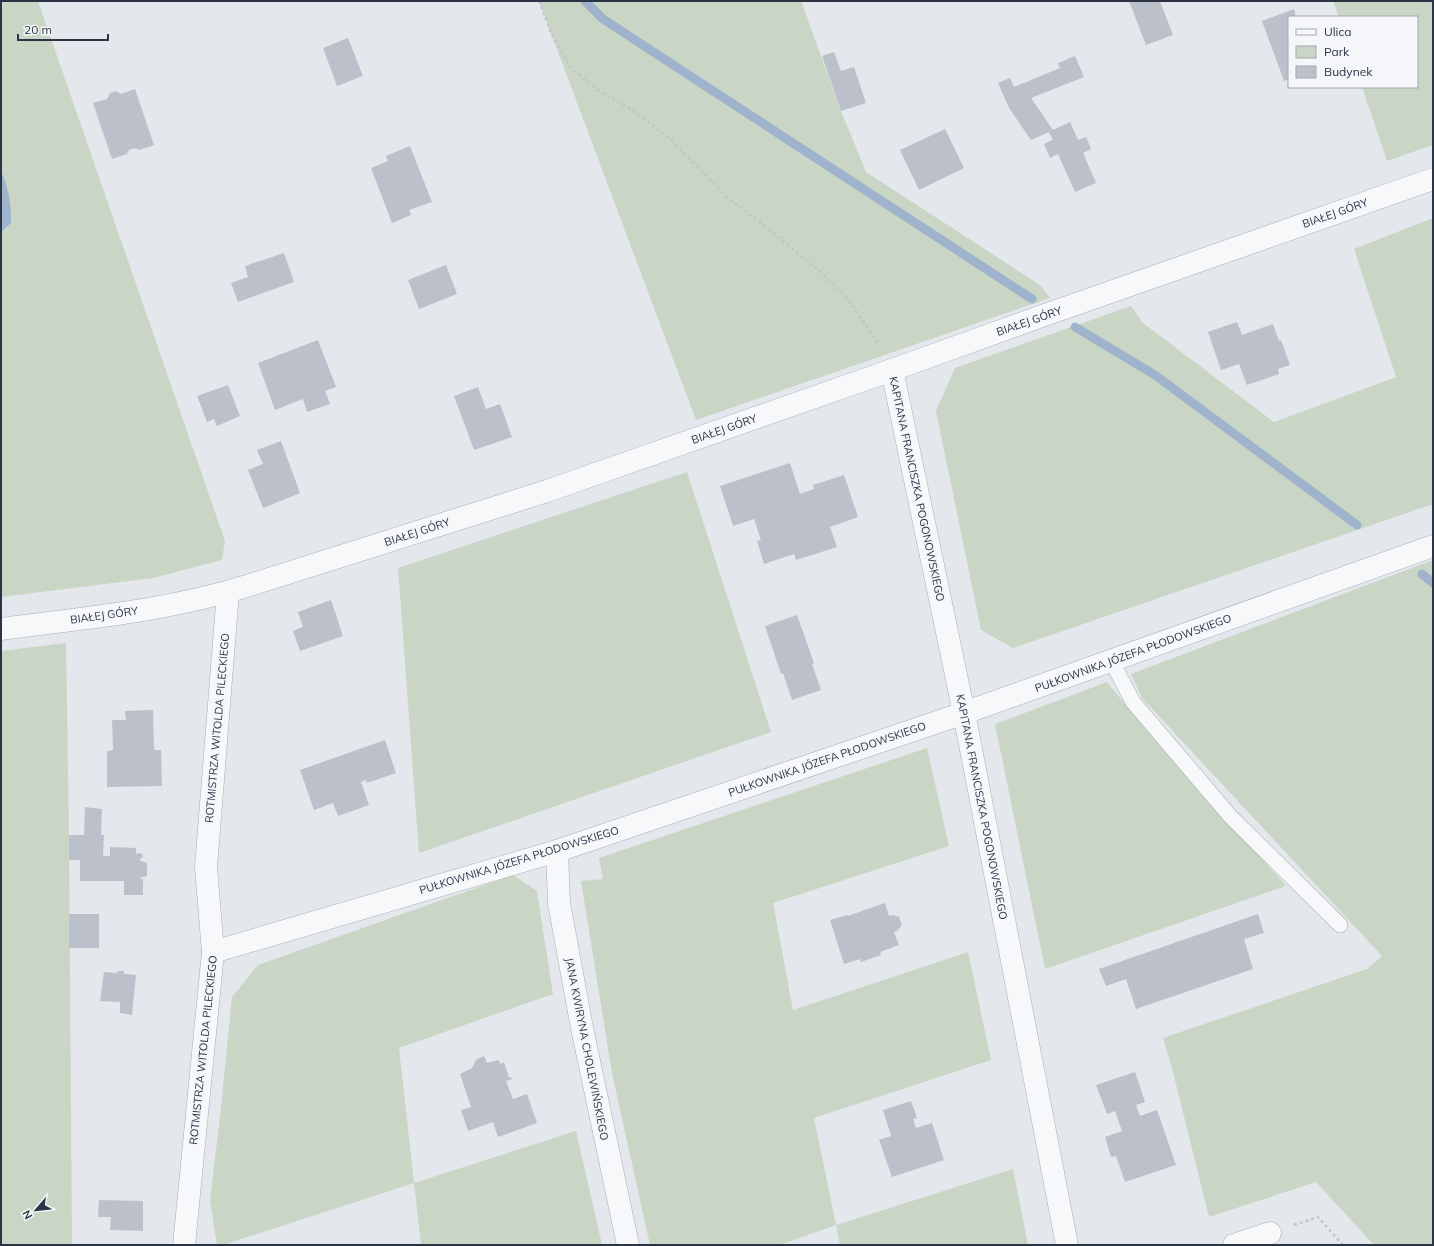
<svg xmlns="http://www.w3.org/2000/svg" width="1434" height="1246" viewBox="0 0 1434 1246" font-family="Mulish,sans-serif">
  <rect width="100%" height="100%" fill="#e4e7ec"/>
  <g fill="#c9d6c5">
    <path d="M1,1H38L225,541L222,560L153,578L1,597Z"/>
    <path d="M539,1H801L841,111L866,172L1040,285L1050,298L696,420Z"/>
    <path d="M1333,1H1433V145L1387,161L1362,87H1417V17H1339Z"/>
    <path d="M1433,218V504L1013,648L981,630L936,411L955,368L1131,306L1143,323L1274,422L1396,377L1354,249Z"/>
    <path d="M687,472L771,732L419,853L398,568Z"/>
    <path d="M1433,560V1245H1374L1316,1182L1209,1217L1173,1072L1163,1038L1367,969L1382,956L1142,698L1131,674Z"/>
    <path d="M66,643L69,835L72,1245H1V651Z"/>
    <path d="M1107,682L1142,725L1286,886L1045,969L995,724Z"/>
    <path d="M927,748L949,846L773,903L793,1010L968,952L991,1060L814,1118L836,1225L1013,1169L1028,1245H840L836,1225L780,1245H650L612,1073L581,881L603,879L599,858Z"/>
    <path d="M513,875L537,891L553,994L399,1048L414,1183L576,1131L602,1245H421L414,1183L223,1245H217L210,1200L221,1108L232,997L258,965Z"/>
  </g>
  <path fill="#9fb4cc" d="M1,171C9,188 11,205 11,223L1,232Z"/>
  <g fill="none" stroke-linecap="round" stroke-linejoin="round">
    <g stroke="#9fb4cc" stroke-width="9">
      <path d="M585,1L603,19L1032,299"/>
      <path d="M1075,327L1155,375L1357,525"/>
      <path d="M1422,574L1433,583"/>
    </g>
  </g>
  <g fill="#bbc0ca">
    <path d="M1129,1H1160L1173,35L1146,45Z"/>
    <path d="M1294,9L1296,17H1289V79L1284,81L1262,21Z"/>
    <path d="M348,38L363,76L337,86L323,48Z"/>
    <path d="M834,52L841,71L854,67L866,103L841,111L822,56Z"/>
    <path d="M1075,56L1084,77L1031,98L1053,130L1070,122L1078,140L1086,137L1091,149L1083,153L1096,183L1075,192L1058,154L1050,158L1044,144L1053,140L1049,132L1031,140L1009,108L998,83L1010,78L1014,87L1060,68L1058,63Z"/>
    <path d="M135,89L154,145L139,150L135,148L129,150L127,154L112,159L93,103L107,99L110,93L116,91L121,94Z"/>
    <path d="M945,129L964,168L919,190L900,150Z"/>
    <path d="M410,146L432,202L409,210L411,215L392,223L371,168L388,161L386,156Z"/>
    <path d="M284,253L294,282L238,302L231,283L248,277L245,266Z"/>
    <path d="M446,265L457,294L419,309L408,280Z"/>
    <path d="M1237,322L1242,335L1273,324L1279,341L1281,340L1290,365L1278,369L1279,374L1247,385L1239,364L1221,370L1208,332Z"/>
    <path d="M318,340L336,387L325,391L330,404L307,412L303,399L275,410L258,363Z"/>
    <path d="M228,385L240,416L217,426L214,419L207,422L197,396Z"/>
    <path d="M478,387L486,409L500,404L512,437L474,450L454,396Z"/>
    <path d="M281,441L300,493L263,508L248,470L263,464L257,450Z"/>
    <path d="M790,463L800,494L814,489L813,485L844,475L858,517L830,527L837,547L796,560L794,554L764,564L757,541L761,540L754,519L733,526L720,486Z"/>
    <path d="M331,600L343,636L300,651L293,631L303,627L298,612Z"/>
    <path d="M797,615L814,663L812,664L821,690L792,700L783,673L781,674L765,626Z"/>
    <path d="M153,710L154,750H161L162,786L107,787V751L113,750L112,720H126L125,711Z"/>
    <path d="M385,740L396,773L367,783L366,780L361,782L369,805L338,816L333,803L314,810L300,770Z"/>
    <path d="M85,807L102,809L101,835H104L103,856H110V847L136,848V854L139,853L142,854L143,857L139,860L147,863V876L139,878L143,879V895H124V881H80V860H69V835H84Z"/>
    <path d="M885,903L889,916L892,915L899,917L902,925L897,931L894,932L899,945L880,952L881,955L861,962L860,959L844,964L830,920L847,915L848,916Z"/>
    <rect x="69" y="914" width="30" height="34"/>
    <path d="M1258,914L1264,933L1244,939L1253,969L1136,1009L1126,979L1106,986L1099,969Z"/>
    <path d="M117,971H124V974L136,975L132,1015L120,1013V1002L100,1001L104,972L118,973Z"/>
    <path d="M484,1056L487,1063L498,1060L501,1064L504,1062L509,1078L511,1077L512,1079L506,1081L513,1099L527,1094L537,1123L498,1137L493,1122L468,1131L461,1110L471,1107L460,1074L472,1068L476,1060Z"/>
    <path d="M1135,1072L1145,1102L1136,1105L1140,1116L1157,1110L1176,1165L1125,1182L1116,1156L1111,1157L1105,1137L1122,1131L1115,1111L1107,1114L1096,1085Z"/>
    <path d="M911,1101L917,1118L913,1119L916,1128L932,1123L944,1160L892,1177L879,1140L891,1136L883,1110Z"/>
    <path d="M99,1200L143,1201V1231L110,1230L111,1217H98Z"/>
  </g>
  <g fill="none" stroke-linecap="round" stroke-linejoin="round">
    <defs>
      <path id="lane" d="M1111,660L1133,702L1230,816L1340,925"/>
      <g id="street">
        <path d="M892,370L964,713L1067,1245"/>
        <path d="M1,629C83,618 167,611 247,586L547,491L892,370L1042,316L1433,179"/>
        <path d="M557,851L559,903L582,1028L628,1245"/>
        <path d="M213,952L557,851L964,713L1433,546"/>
        <path d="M184,1245L213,952L206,867L228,592"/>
        <path d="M1234,1245L1270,1233"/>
      </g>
    </defs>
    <use href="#lane" stroke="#a9aeb7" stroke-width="16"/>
    <use href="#street" stroke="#a9aeb7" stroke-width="23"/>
    <g stroke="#c2c5cb" stroke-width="2.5" stroke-dasharray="3 3" stroke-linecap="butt">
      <path d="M539,1L552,35L571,68L599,91L635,112L670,139L728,198L765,226L823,274L849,301L880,346"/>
      <path d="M1294,1225L1318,1217L1343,1245"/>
    </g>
    <use href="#lane" stroke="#f7f8fa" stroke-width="15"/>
    <use href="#street" stroke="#f7f8fa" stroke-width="22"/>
  </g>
  <g text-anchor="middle" stroke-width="4" stroke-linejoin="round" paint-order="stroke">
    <g font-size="11" fill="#2b3445" stroke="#f4f6f9">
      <text transform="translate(1335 213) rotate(-19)" y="4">BIAŁEJ GÓRY</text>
      <text transform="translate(1029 321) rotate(-19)" y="4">BIAŁEJ GÓRY</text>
      <text transform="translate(724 429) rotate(-19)" y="4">BIAŁEJ GÓRY</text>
      <text transform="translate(917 489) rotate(78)" y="4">KAPITANA FRANCISZKA POGONOWSKIEGO</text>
      <text transform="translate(417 532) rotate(-18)" y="4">BIAŁEJ GÓRY</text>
      <text transform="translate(104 615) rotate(-8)" y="4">BIAŁEJ GÓRY</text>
      <text transform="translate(1133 653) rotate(-20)" y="4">PUŁKOWNIKA JÓZEFA PŁODOWSKIEGO</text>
      <text transform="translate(217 728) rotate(-85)" y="4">ROTMISTRZA WITOLDA PILECKIEGO</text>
      <text transform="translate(827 759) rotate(-19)" y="4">PUŁKOWNIKA JÓZEFA PŁODOWSKIEGO</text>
      <text transform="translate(982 807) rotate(79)" y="4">KAPITANA FRANCISZKA POGONOWSKIEGO</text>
      <text transform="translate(519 860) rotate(-17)" y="4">PUŁKOWNIKA JÓZEFA PŁODOWSKIEGO</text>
      <text transform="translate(587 1049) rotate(79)" y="4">JANA KWIRYNA CHOLEWIŃSKIEGO</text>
      <text transform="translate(203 1050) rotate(-84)" y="4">ROTMISTRZA WITOLDA PILECKIEGO</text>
    </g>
  </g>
  <rect width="1434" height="1246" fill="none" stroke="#2b3445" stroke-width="4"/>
  <rect x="1288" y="16" width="130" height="72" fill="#f4f6f9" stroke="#a4a8b1"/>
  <rect x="1296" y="29" width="20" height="6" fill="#f7f8fa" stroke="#a4a8b1"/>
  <text x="1324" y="36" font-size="12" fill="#2b3445">Ulica</text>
  <rect x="1296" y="46" width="20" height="12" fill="#c9d6c5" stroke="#a4a8b1"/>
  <text x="1324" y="56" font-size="12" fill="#2b3445">Park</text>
  <rect x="1296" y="66" width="20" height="12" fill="#bbc0ca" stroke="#a4a8b1"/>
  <text x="1324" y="76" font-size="12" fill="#2b3445">Budynek</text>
  <g transform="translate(36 1210) rotate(242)" stroke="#f4f6f9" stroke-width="3" paint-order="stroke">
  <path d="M0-3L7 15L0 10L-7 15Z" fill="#2b3445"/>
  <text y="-6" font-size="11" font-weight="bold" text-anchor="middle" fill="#2b3445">N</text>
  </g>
  <path d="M18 34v6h90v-6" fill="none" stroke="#2b3445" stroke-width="2"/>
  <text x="24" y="34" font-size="12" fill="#2b3445" stroke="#f4f6f9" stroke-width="3" paint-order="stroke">20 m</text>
</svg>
